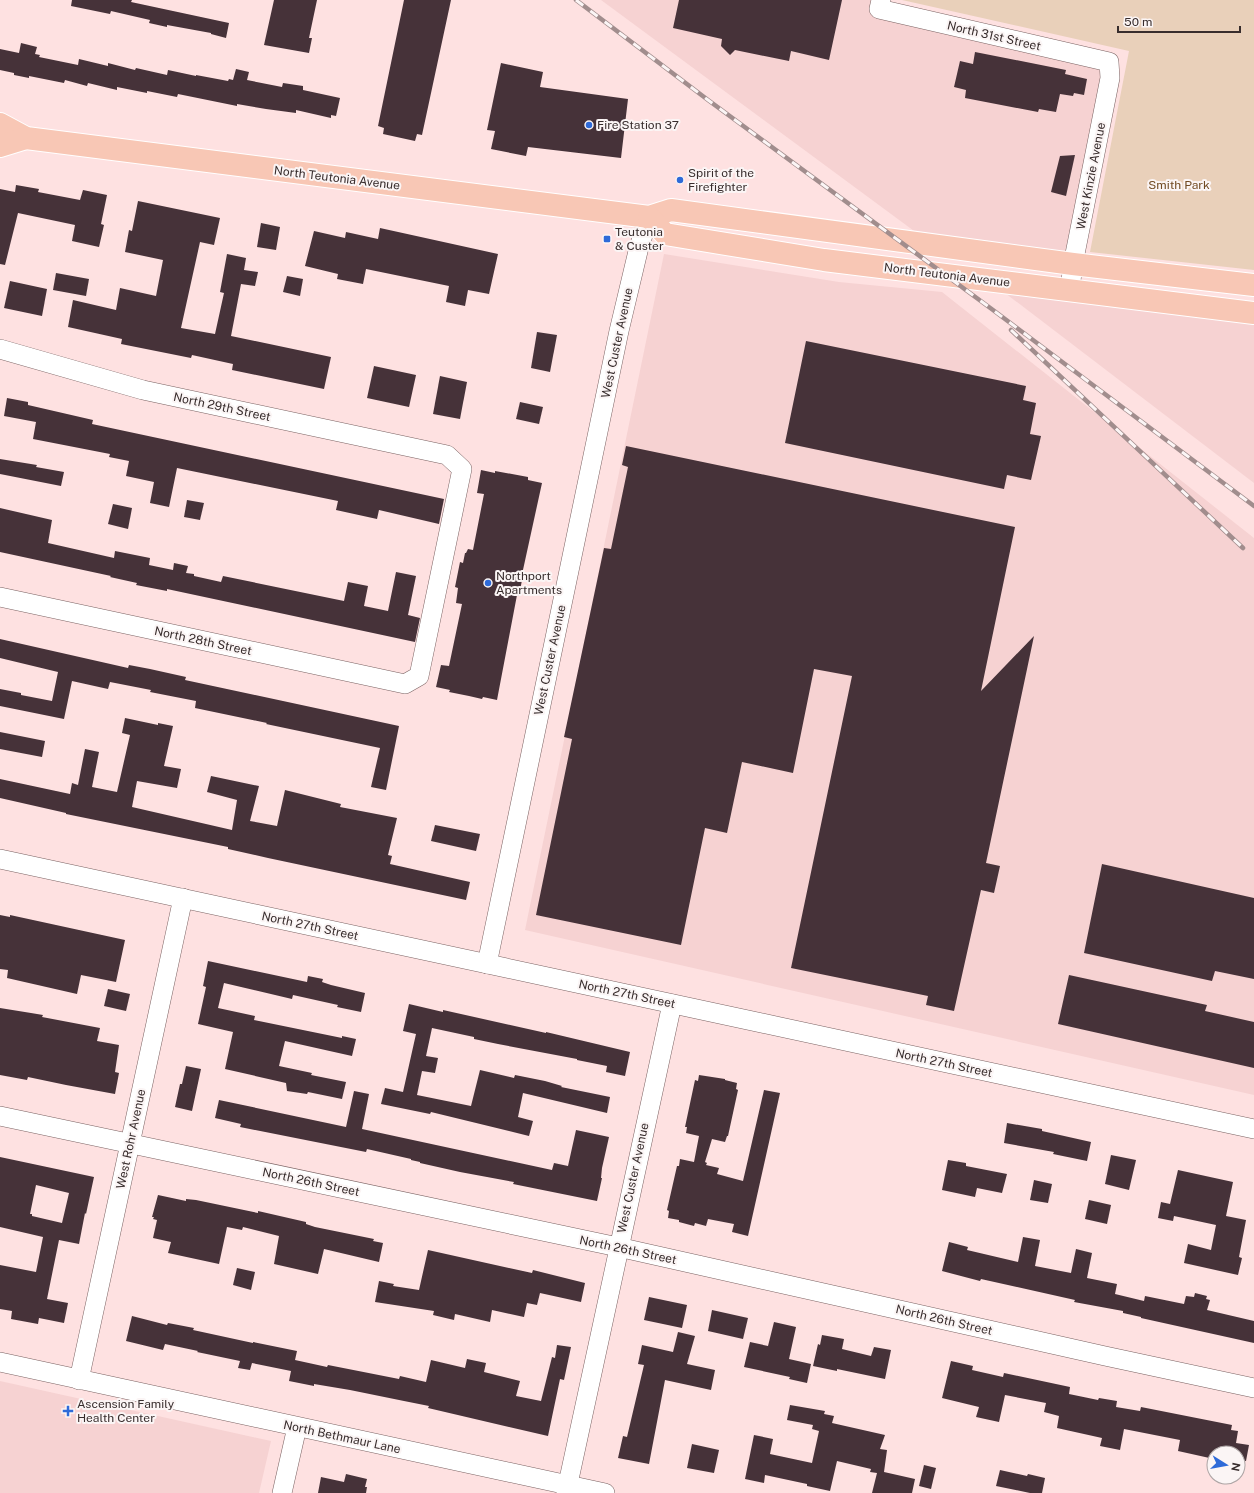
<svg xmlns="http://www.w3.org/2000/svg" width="1254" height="1493" viewBox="0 0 1254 1493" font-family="'Public Sans',sans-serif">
  <rect width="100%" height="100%" fill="#fee1e1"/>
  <g fill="#f6d2d2">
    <path d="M601,0H881L1109,62L1073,264L933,245Z"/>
    <path d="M664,254L839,282L942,292L1254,538V1095L525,930Z"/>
    <path d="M988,280L1254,313V483Z"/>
    <path d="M0,1381L271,1441L259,1493H0Z"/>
  </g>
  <path fill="#e9d0ba" d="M902,0H1254V270L1090,252L1129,51Z"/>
  <g fill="#463239" fill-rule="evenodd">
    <path d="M72,0H132L131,2L229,23L226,38L211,34V33L167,25V27L149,23L150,20L111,11L110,14L71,6Z"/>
    <path d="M274,0H317L309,38H312L309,53L264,45Z"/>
    <path d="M404,0H451L422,135L417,134L415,141L383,134L384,128L378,126Z"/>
    <path d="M679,0H842L829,60L791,51L789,61L735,50L730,55L721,46L722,39L673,28Z"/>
    <path d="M21,43L37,47L35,54L40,55L39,57L78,65L79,59L108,66V63L135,70L136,68L167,75L168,70L196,76V75L228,81L229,79L233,80L236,69L249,72L247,80L282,87L283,83L303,86V90L340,98L336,116L331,115V118L296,110V113L266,109L237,104V106L178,94L177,97L147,91V93L117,87V90L88,83L87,86L65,80L64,83L29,76V78L14,75V73L0,70V49L19,53Z"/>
    <path d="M975,52L1066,70L1065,74L1087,79L1084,95L1074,93L1073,96L1060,94L1056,112L1039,109L1038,112L965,98L966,90L954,87L960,61L973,64Z"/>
    <path d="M501,63L543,72L540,87L628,99L621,158L528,147L526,156L491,149L495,131L487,130Z"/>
    <path d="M1075,155L1066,196L1051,192L1060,156Z"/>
    <path d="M16,185L39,189L38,192L80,200L83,190L107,195L101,224L104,225L99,247L72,241L75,225L18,213L5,265L0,264V189L15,192Z"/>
    <path d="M138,201L220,218L214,245L200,242L181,328L215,334L224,293L220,292L227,254L246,258L244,270L258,272L255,286L241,284L231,336L331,357L324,389L232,370L233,364L192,355L191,358L121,344L122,339L68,327L73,300L116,310L120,288L156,296L163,260L125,252L129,230L132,231Z"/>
    <path d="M261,223L280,227L276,250L257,247Z"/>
    <path d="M380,228L498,254L489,294L468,290L465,306L446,302L449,286L366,269L363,284L337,279L338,274L305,266L314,231L345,238L346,232L378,239Z"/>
    <path d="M56,273L89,279L86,296L53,290Z"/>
    <path d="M287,276L303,279L300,296L283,292Z"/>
    <path d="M10,281L47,289L42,316L4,308Z"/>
    <path d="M537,332L557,335L550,372L531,368Z"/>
    <path d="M806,341L1026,386L1023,400L1036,403L1030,434L1041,436L1031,480L1007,475L1004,489L785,443Z"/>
    <path d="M374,366L416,375L409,407L367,398Z"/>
    <path d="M440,376L467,382L460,419L433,414Z"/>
    <path d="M7,398L28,402V405L93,420L92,424L444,499L439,524L379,510L377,519L336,510L338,501L177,468L169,507L150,503L154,482L126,476L129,461L109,457L110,454L33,439L36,422L4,416Z"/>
    <path d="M520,402L543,407L539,424L516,419Z"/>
    <path d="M626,446L1015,527L981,691L1034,636L986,863L1000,866L994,893L981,890L954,1011L926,1005L928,996L791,968L852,676L814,669L793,773L742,762L727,833L705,828L681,945L536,915L572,739L564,737L604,548L611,549L628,467L622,465Z"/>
    <path d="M0,459L37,465L36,467L64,472L61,486L0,474Z"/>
    <path d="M481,470L495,473V471L528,477V480L542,483L521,579L522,580L519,596L517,595L497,700L483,697L482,699L469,696L449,692L450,690L436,687L441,665L449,666L462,604L456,603L458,588L455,587L460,562L463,563L465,553H466L468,549L473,550L484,494L477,493Z"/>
    <path d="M187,500L204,503L200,520L184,517Z"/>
    <path d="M113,504L132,508L128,529L108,524Z"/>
    <path d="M0,508L52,520L48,543L114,558L115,551L150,558L149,565L173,570L174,563L188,566L186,573L194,574V576L221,582L223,576L344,601L348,582L368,586L364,606L388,611L396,572L416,576L408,615L420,618L415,642L167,589V591L136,585L137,583L110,577L111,576L0,552Z"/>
    <path d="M0,639L128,668L129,665L150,669L186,677L185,680L399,726L386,790L371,787L380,748L266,724L267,723L195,708L196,701L150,692L151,690L110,682L108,689L72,681L64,719L0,706V689L21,693V695L52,701L58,672L0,658Z"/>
    <path d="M125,718L158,725V723L173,726L164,766L181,769L177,788L137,781L132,807L232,830L237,800L207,792L211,776L259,786L250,821L277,826L285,790L341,804L340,807L397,818L388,855L392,856L390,864L470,882L466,900L268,858L228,849V847L66,814V813L0,798V779L70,794L72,783L78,785L85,749L99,752L92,787L117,792L130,735L122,733Z"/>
    <path d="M0,732L45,741L42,757L0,749Z"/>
    <path d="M435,825L480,834L476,851L431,841Z"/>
    <path d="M1102,864L1254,898V979L1215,971L1212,981L1084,953Z"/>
    <path d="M0,915L10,917V915L125,940L116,982L81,975L77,994L7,978L8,970L0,969Z"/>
    <path d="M208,961L307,982L308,976L323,979L322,982L331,985L365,993L361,1012L337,1007L338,1005L293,995L292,999L224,983L218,1008L255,1016L254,1020L342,1038V1036L356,1039L352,1056L285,1041L279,1066L312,1073L311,1075L346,1082L342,1099L308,1092L307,1094L287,1091L286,1083L225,1069L233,1032L198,1024L206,987L203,986Z"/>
    <path d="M1069,975L1207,1005L1205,1011L1254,1022V1068L1058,1024Z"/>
    <path d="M108,989L130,994L126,1011L104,1006Z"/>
    <path d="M409,1004L443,1012V1010L546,1033V1032L630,1052L625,1076L606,1072L607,1066L577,1060V1059L498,1044L474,1039V1037L432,1028L426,1056L438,1058L435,1073L422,1071L417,1095L471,1106L480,1070L514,1078L515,1075L545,1081L562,1086L561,1087L610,1097L607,1113L523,1093L518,1117L533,1121L529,1136L431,1112L430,1114L381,1104L385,1088L403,1092L416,1034L403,1031Z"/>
    <path d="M0,1008L31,1013L43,1015L42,1017L100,1028L97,1041L119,1045L115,1072L119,1073L115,1094L66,1085L28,1077L27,1080L0,1075Z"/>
    <path d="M186,1066L201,1069L192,1111L175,1107L180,1084H182Z"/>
    <path d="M699,1075L725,1079V1080L737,1083L736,1089L738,1090L728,1136H727L725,1142L712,1139L705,1162L707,1163L706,1165L719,1168L717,1174L743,1181L764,1090L780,1093L748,1236L732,1232L734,1224L708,1219L706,1226L695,1223L694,1226L679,1222V1220L668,1218L669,1211L667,1210L677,1166H679L680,1159L694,1162L699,1136L686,1133L687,1127H685L695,1080L698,1081Z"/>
    <path d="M354,1091L369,1094L362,1129L552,1170L554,1163L568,1166L576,1130L609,1137L602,1168L601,1178H602L597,1201L513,1184L514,1182L460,1172L420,1163V1162L411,1160V1159L367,1149L366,1152L240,1127L241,1124L215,1118L219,1100L346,1127Z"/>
    <path d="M1007,1123L1042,1129V1131L1091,1142L1087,1161L1053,1154L1054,1152L1004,1143Z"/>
    <path d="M1111,1155L1136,1160L1129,1190L1105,1184Z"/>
    <path d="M0,1157L94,1177L86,1214L85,1213L79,1244L59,1240L47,1299L68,1303L64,1323L39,1318L38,1324L11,1319L12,1311L0,1309V1265L36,1272L43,1237L0,1227ZM36,1185L69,1193L62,1223L32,1216V1214H30Z"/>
    <path d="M948,1160L966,1163V1166L1007,1174L1002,1193L977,1188L975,1197L942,1190Z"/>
    <path d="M1178,1170L1233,1182L1226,1216L1246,1220L1239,1257L1242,1258L1238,1275L1184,1263L1188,1244L1211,1250L1216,1225L1174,1216L1173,1221L1158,1218L1161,1202L1170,1204Z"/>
    <path d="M1034,1180L1052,1184L1048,1203L1030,1200Z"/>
    <path d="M158,1195L186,1201V1199L196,1200L258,1213V1211L306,1222V1224L315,1227L374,1239L373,1241L383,1243L379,1262L324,1249L318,1274L274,1264L279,1236L243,1227L242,1230L227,1227L219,1264L168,1253L171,1242L153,1238L157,1220L153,1219L154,1217H152Z"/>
    <path d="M1089,1200L1111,1205L1107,1224L1085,1219Z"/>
    <path d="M1023,1237L1040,1240L1035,1266L1071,1273L1076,1249L1092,1253L1087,1278L1117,1284L1115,1294L1144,1301L1145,1296L1184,1304L1186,1296L1194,1297L1195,1293L1207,1296L1206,1299L1210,1300L1207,1310L1254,1321V1343L1141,1318V1317L1123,1313V1311L1074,1302L1075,1300L981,1279L980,1281L942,1271L949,1242L968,1247L967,1250L1018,1262Z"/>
    <path d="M428,1250L532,1273L533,1270L585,1283L581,1302L540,1293L537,1305L527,1303L524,1317L492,1310L490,1322L455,1314L454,1320L433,1315L434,1311L375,1302L379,1281L394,1284L393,1286L419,1290Z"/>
    <path d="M237,1268L255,1272L251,1290L233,1285Z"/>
    <path d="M649,1297L687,1305L682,1328L644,1320Z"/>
    <path d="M712,1310L748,1318L743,1339L708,1331Z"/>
    <path d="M132,1316L167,1325L168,1323L194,1328L193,1330L253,1343V1342L297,1351L295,1360L327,1367L328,1365L399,1379L400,1376L426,1382L431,1360L465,1368L467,1359L486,1363L484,1372L520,1381L516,1396L541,1401L552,1357L555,1358L557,1345L571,1347L564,1380L560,1379L548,1436L428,1408L429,1406L404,1401L350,1390L314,1384V1386L289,1381L291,1371L252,1363L250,1370L238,1368L240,1361L197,1352L198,1351L165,1344L163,1350L126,1341Z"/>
    <path d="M774,1322L796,1327L789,1359L811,1364L807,1383L789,1379L790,1377L744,1367L750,1342L768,1346Z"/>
    <path d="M678,1332L695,1336L687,1364L715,1370L711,1390L665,1380L649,1464L618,1458L623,1436L627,1437L644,1365L638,1364L642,1345L673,1352Z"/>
    <path d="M822,1335L844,1339L842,1349L871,1356L874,1347L891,1350L885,1379L837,1369V1371L813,1366L818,1344L820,1345Z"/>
    <path d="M951,1361L973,1366L972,1370L1003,1377L1004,1373L1070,1387L1069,1394L1098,1400L1099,1398L1117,1401L1116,1407L1140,1411L1141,1407L1232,1425L1231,1430L1238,1431L1236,1443L1249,1445L1246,1461L1238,1460V1453H1214V1459L1178,1451L1180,1440L1124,1429L1120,1450L1100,1446L1102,1438L1057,1428L1059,1416L1044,1412L1046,1403L1005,1395L999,1422L976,1417L979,1407L942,1398Z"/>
    <path d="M790,1405L825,1411L824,1414L834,1416L832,1423L885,1435L880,1449L887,1450L884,1472L915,1479L912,1493H872L877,1473L870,1472L871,1469L837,1461L830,1491L807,1486V1484L765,1475L764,1483L745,1479L754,1435L773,1439L770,1454L812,1463L819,1431L812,1429L813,1425L787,1420Z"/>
    <path d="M692,1444L719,1450L714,1473L687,1468Z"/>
    <path d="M924,1465L936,1468L931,1489L919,1486Z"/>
    <path d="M1000,1470L1027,1476L1028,1474L1045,1478L1042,1493H1030L996,1486Z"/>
    <path d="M346,1474L367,1479L365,1487H367L366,1493H318L321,1477L344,1482Z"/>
  </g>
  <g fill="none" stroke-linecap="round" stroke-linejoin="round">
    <defs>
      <g id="minor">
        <path d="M881,0L879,9L1109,62L1110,78L1073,264L1070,289"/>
        <path d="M0,349L143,390L447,455L462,469L419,676L405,684L0,597"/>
        <path d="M0,859L1254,1129"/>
        <path d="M487,964L619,331L639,247L649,217"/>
        <path d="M0,1116L618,1247L1105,1356L1254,1388"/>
        <path d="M0,1362L605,1493"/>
        <path d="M79,1380L183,898"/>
        <path d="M282,1493L297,1427"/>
        <path d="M566,1493L672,1004"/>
      </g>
      <g id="major">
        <path d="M0,124L26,138L649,217L671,210L1073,264L1254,285"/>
        <path d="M0,146L26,138"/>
        <path d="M649,217L665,234L824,260L1254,313"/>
      </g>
    </defs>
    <use href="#minor" stroke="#7a6262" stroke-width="20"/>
    <use href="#major" stroke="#fff" stroke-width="24"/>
    <use href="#minor" stroke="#fff" stroke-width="19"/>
    <use href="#major" stroke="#f8c7b5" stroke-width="22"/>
    <defs>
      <g id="rail">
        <path d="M576,0L708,100L993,310L1254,506"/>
        <path d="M1011,330L1243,548"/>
      </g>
    </defs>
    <use href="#rail" stroke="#a18d8d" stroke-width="4.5"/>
    <use href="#rail" stroke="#fbf5f5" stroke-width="3" stroke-dasharray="9" stroke-linecap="butt"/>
  </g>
  <g fill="#2e6ad8" stroke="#fbf5f5" stroke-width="1.5">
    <circle cx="589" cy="125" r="4"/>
    <circle cx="680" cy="180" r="4"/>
    <rect x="603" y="235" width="8" height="8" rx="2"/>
    <circle cx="488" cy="583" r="4"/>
    <path d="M66 1405h4v4h4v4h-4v4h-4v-4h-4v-4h4z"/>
  </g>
  <g text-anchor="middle" stroke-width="4" stroke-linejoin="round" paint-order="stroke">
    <g font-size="12" fill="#382d2d" stroke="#fbf5f5">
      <text transform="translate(994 36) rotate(13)" y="4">North 31st Street</text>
      <text transform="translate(1091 176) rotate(-79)" y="4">West Kinzie Avenue</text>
      <text transform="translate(337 178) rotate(7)" y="4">North Teutonia Avenue</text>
      <text transform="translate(947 275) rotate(7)" y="4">North Teutonia Avenue</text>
      <text transform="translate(617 343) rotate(-78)" y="4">West Custer Avenue</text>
      <text transform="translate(222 407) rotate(12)" y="4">North 29th Street</text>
      <text transform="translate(203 641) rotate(12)" y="4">North 28th Street</text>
      <text transform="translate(550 660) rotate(-78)" y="4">West Custer Avenue</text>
      <text transform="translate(310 926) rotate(12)" y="4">North 27th Street</text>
      <text transform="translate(627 994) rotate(12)" y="4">North 27th Street</text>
      <text transform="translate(944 1063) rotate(12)" y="4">North 27th Street</text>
      <text transform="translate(131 1139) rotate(-78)" y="4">West Rohr Avenue</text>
      <text transform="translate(633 1178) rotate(-78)" y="4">West Custer Avenue</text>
      <text transform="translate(311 1182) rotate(12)" y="4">North 26th Street</text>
      <text transform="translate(628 1250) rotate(12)" y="4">North 26th Street</text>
      <text transform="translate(944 1320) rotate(13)" y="4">North 26th Street</text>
      <text transform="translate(342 1437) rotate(12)" y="4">North Bethmaur Lane</text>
    </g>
    <g font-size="12" fill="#382d2d" stroke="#fbf5f5" text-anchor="start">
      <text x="597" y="129">Fire Station 37</text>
      <text x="688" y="177">Spirit of the<tspan x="688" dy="14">Firefighter</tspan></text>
      <text x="615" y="236">Teutonia<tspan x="615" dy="14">&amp; Custer</tspan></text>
      <text x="496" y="580">Northport<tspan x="496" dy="14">Apartments</tspan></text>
      <text x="77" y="1408">Ascension Family<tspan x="77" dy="14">Health Center</tspan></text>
    </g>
    <g font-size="12" fill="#714a22" stroke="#fbf5f5">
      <text x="1179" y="189">Smith Park</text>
    </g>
  </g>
  <g transform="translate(1226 1465) rotate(101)"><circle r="19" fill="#fbf5f5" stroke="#ada5a5"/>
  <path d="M0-3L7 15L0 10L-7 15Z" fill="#2e6ad8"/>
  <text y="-6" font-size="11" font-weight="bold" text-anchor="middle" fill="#382d2d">N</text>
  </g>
  <path d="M1118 26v6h122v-6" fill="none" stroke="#382d2d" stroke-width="2"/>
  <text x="1124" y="26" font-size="12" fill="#382d2d" stroke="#fbf5f5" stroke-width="3" paint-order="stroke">50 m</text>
</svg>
